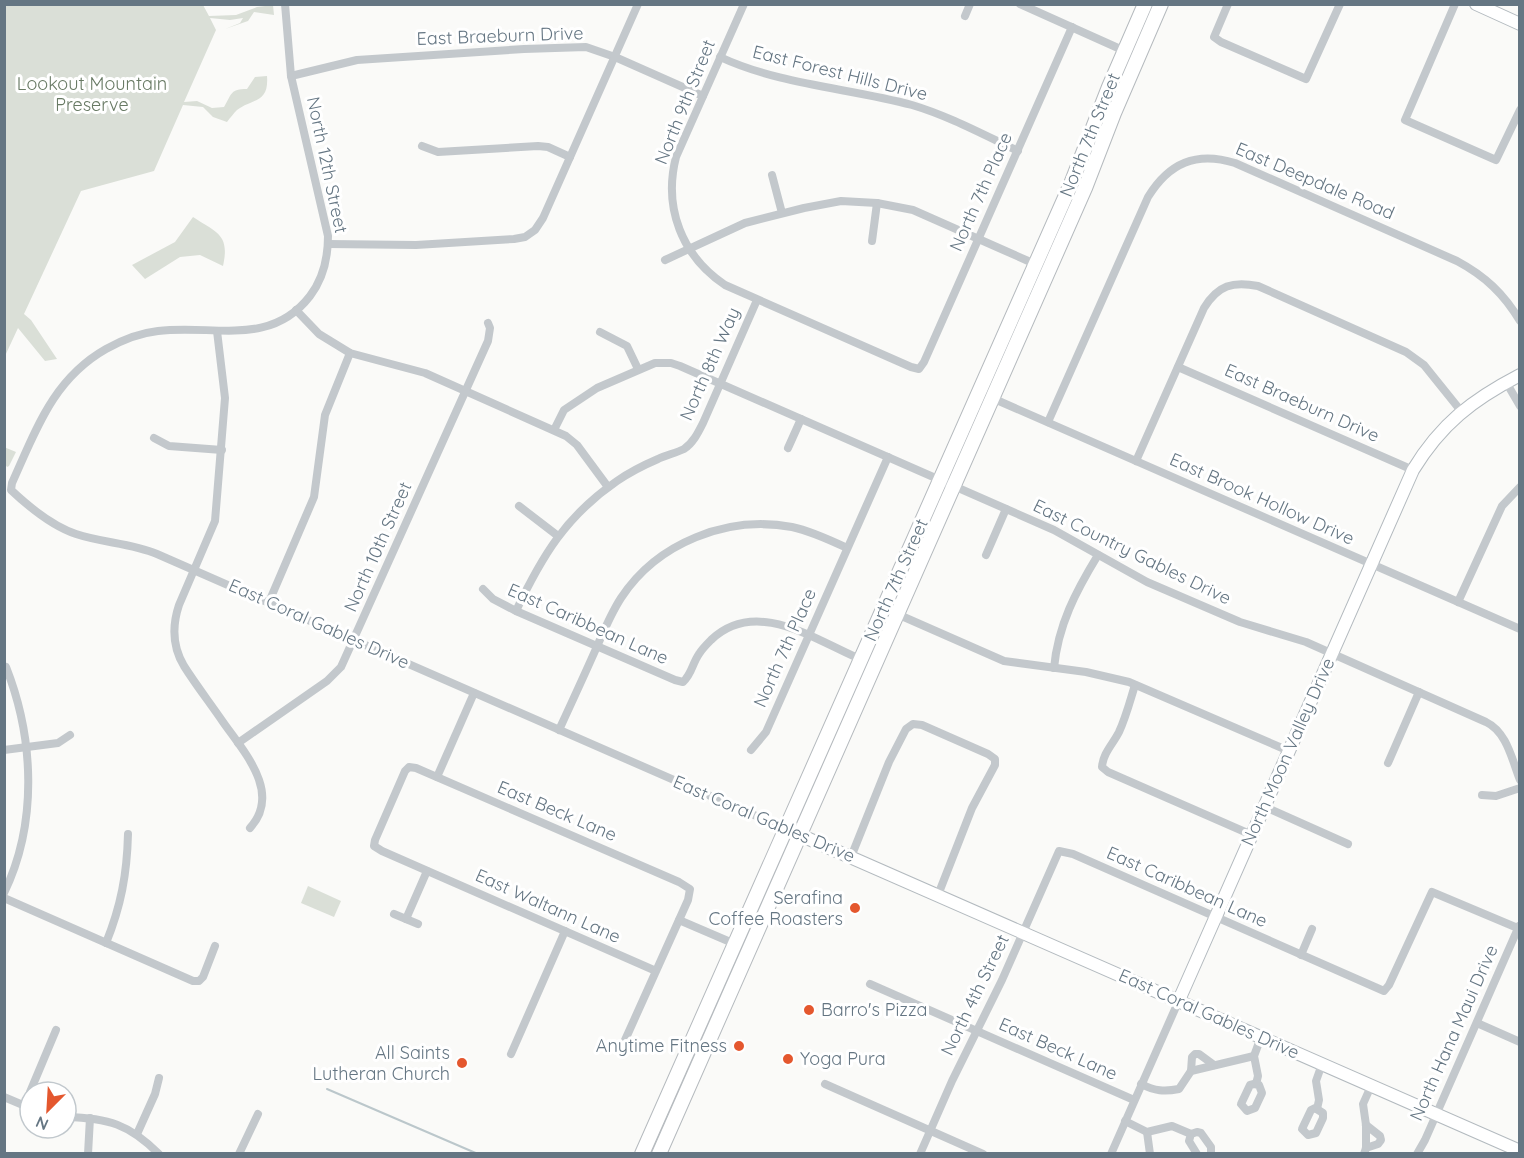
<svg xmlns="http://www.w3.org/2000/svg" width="1524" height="1158" viewBox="0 0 1524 1158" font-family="Quicksand,sans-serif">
  <rect width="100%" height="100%" fill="#fafaf8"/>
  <g fill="#dadfd7">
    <path d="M5,4L203,5L209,16L236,15L257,7L273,5L274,15L254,12L248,21L225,29L240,23L243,18L230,20L210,18L216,30L184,102L197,101L212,108L224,107C232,94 230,89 247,89L255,77L267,76C269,103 254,98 237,110C234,113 230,118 227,122L213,117L203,107L183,105L154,171L81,191L24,314L31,320L57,359L45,361L18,328L5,356Z"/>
    <path d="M193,217C217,233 230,234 223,266L200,255L180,257L145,279L132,265L175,242Z"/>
    <path d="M4,447L16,452L9,466L7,467L5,464Z"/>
    <path d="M308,886L341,901L334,917L301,903Z"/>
  </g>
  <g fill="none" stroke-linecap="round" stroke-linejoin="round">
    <path stroke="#bbc7cb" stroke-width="2" d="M327,1089L478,1154"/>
    <defs>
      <g id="secondary">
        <path d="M1476,4L1520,24"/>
        <path d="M793,832L1520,1151"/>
        <path d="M1179,1000L1413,470C1441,424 1472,400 1520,375"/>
      </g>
      <g id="primary">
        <path d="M642,1154L1071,184L1109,87L1145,4"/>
        <path d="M659,1154L1085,188L1114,113L1161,4"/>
      </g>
    </defs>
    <use href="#secondary" stroke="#b3babf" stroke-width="14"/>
    <use href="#primary" stroke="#b5babe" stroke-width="16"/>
    <g stroke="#c3c8cc" stroke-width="8">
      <path d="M285,4L291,76L328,236C328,256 323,279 310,296C270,348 213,324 158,331C140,333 122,340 106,349C53,379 36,430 12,483L11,490C29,507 52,526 76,534C103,543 131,543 157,554L786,829"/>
      <path d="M744,4L676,157C663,208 682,256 725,285L911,367L919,369L924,362L1072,27"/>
      <path d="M1020,4L1127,52"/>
      <path d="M1228,4L1214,37L1221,42L1306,79L1340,4"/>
      <path d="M1455,4L1405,120L1496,160L1520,110"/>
      <path d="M965,16L970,4"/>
      <path d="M720,57C780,85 849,88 912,105C949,116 984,135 1018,151"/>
      <path d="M291,76L357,60L524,49L586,47L615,57L703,96"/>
      <path d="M422,146L438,152L538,146L548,147L570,157"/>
      <path d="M772,175L782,213"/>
      <path d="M872,241L877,203"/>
      <path d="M328,244L416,245L514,239L525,237L535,230L543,218L638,4"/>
      <path d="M665,260L745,223L804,208L841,201L877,203L913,210L1035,264"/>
      <path d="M296,310L319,334L350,353L425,373L566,436L577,445L608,487"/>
      <path d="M217,331L225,398L215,521L179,605C172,626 172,646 184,666C196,685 210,703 223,722C244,752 282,793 250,828"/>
      <path d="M600,332L627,346L638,369"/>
      <path d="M1178,367L1413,470"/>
      <path d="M1506,382L1520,406"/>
      <path d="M992,398L1520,629"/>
      <path d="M1048,422L1148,197C1169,163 1196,151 1235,163L1457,261C1485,276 1504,294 1520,321"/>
      <path d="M554,430L564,410L597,388L655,363H671L680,366L1054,530L1147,582L1240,622L1306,642L1486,722C1507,732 1512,760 1520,780"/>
      <path d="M154,438L169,446L222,450"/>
      <path d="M788,448L801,419"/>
      <path d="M1136,461L1204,308C1218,285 1233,281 1258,286L1406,352L1424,365L1461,411"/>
      <path d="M519,506L558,536"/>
      <path d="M986,555L1006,509"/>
      <path d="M483,589L493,599L516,611L675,680L683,682C692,674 692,664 699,654C702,649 707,644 711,640C756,597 815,640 860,659"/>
      <path d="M269,602L314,497L325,415L350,353"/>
      <path d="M1458,602L1502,506L1520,487"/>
      <path d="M516,611C542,556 566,516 617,481C630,472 644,465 658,459C666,455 676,453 684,449C693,443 698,433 703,423L757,300"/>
      <path d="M897,614L1004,661L1086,672L1129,682L1289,751"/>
      <path d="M1054,668C1058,625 1076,591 1098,555"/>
      <path d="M1135,685C1130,701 1126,717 1119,732C1113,744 1103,753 1102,767L1108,772L1252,835"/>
      <path d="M559,730C571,704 583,678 595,651C603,633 610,615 621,598C657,543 727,515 792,527C811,531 830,540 847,548"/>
      <path d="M238,743L327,681L341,667L488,341L490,328L488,323"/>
      <path d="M4,750L58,743L70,735"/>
      <path d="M751,750L766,732L888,457"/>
      <path d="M1388,763L1419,692"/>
      <path d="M437,777L474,693"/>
      <path d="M1482,795L1496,796L1520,788"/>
      <path d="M1265,807L1348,844"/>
      <path d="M851,857L889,762L906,729L913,724L922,725L988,754L995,759V765L972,808L938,895"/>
      <path d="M4,893C38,823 34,738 6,667"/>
      <path d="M4,898L193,981H199L203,977L215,946"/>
      <path d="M394,914L418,924"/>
      <path d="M406,919L427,871"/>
      <path d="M679,920L735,944"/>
      <path d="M106,943C121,906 127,874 128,834"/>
      <path d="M1301,955L1312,929"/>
      <path d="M870,984L1134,1100"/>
      <path d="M1477,1023L1520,1042"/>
      <path d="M621,1049L688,900L690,889L679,882L416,768L409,767L405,771L375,840L374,846L382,851L656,971"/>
      <path d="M511,1054L565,931"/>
      <path d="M1191,1071L1192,1057L1195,1054H1199L1214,1065"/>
      <path d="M825,1084L983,1154"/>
      <path d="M1141,1084C1155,1091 1164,1092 1179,1089L1191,1071L1254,1056"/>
      <path d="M1254,1084L1259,1085L1262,1093L1255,1108L1247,1111L1241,1104L1250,1085Z"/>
      <path d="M1256,1084L1258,1076L1254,1056L1261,1037"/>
      <path d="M30,1092L56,1030"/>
      <path d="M4,1097L30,1108"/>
      <path d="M1315,1108L1323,1113V1118L1316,1133L1308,1135L1302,1129L1311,1110Z"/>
      <path d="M1317,1109L1319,1100L1316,1081L1322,1064"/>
      <path d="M66,1117C108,1118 129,1124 159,1154"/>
      <path d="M1125,1121L1147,1132L1172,1126L1191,1134"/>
      <path d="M1366,1125L1380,1136L1381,1140L1378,1144L1366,1148"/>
      <path d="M1147,1132L1150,1154"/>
      <path d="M137,1134L155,1094L159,1078"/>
      <path d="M88,1154L90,1118"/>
      <path d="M239,1154L258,1114"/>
      <path d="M920,1154L952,1081L1002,980L1059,851L1073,854L1384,991L1389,985L1432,892L1520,929"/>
      <path d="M1111,1154L1179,1000"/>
      <path d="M1197,1154L1189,1141L1191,1134L1197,1132L1201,1133L1211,1147V1154"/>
      <path d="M1364,1154L1366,1148V1125L1363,1104L1371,1086"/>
      <path d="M1417,1154L1425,1140L1519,926"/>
    </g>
    <use href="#secondary" stroke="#fff" stroke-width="12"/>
    <use href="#primary" stroke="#fff" stroke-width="14"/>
  </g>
  <g fill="#e4572e" stroke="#fff" stroke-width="2">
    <circle cx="855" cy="908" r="6"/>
    <circle cx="809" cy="1010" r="6"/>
    <circle cx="739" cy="1046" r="6"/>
    <circle cx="788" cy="1059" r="6"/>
    <circle cx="462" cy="1063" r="6"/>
  </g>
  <g text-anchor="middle" stroke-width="6" stroke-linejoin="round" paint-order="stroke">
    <g font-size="18" fill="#657683" stroke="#fff">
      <text transform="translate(500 36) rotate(-2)" y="6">East Braeburn Drive</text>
      <text transform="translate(840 73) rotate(14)" y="6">East Forest Hills Drive</text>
      <text transform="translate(685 102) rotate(-68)" y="6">North 9th Street</text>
      <text transform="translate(1090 135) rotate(-68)" y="6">North 7th Street</text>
      <text transform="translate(327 165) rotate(78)" y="6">North 12th Street</text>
      <text transform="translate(1315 181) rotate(23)" y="6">East Deepdale Road</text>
      <text transform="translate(981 192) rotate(-66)" y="6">North 7th Place</text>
      <text transform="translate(710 364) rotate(-66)" y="6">North 8th Way</text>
      <text transform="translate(1302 403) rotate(24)" y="6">East Braeburn Drive</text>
      <text transform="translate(1262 499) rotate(24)" y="6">East Brook Hollow Drive</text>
      <text transform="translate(378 547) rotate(-66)" y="6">North 10th Street</text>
      <text transform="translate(1132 552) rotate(26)" y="6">East Country Gables Drive</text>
      <text transform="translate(896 580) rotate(-66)" y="6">North 7th Street</text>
      <text transform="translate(319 624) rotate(24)" y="6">East Coral Gables Drive</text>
      <text transform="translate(588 624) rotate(24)" y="6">East Caribbean Lane</text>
      <text transform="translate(785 648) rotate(-66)" y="6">North 7th Place</text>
      <text transform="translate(1288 752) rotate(-66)" y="6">North Moon Valley Drive</text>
      <text transform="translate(557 811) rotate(23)" y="6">East Beck Lane</text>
      <text transform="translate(764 819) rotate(23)" y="6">East Coral Gables Drive</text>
      <text transform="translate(1187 887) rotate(24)" y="6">East Caribbean Lane</text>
      <text transform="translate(548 906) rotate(24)" y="6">East Waltann Lane</text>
      <text transform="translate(975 995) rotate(-64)" y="6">North 4th Street</text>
      <text transform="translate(1209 1014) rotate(24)" y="6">East Coral Gables Drive</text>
      <text transform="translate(1454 1033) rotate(-66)" y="6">North Hana Maui Drive</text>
      <text transform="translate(1058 1049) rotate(24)" y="6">East Beck Lane</text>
    </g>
    <g font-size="18" fill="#687a64" stroke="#fff">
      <text x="92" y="90">Lookout Mountain<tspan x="92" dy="21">Preserve</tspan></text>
    </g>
    <g font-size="18" fill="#657683" stroke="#fff" text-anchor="end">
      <text x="843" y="904">Serafina<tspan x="843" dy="21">Coffee Roasters</tspan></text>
      <text x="821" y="1016" text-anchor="start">Barro's Pizza</text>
      <text x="727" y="1052">Anytime Fitness</text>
      <text x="450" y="1059">All Saints<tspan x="450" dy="21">Lutheran Church</tspan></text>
      <text x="800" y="1065" text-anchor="start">Yoga Pura</text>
    </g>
  </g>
  <rect width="1524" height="1158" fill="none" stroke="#657683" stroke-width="12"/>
  <g transform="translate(48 1110) rotate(204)"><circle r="28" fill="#ffffff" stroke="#c1c8cd" stroke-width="1.5"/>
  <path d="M0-4.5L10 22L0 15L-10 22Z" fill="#e4572e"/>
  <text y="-9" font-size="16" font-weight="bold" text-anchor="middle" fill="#657683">N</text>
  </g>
</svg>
